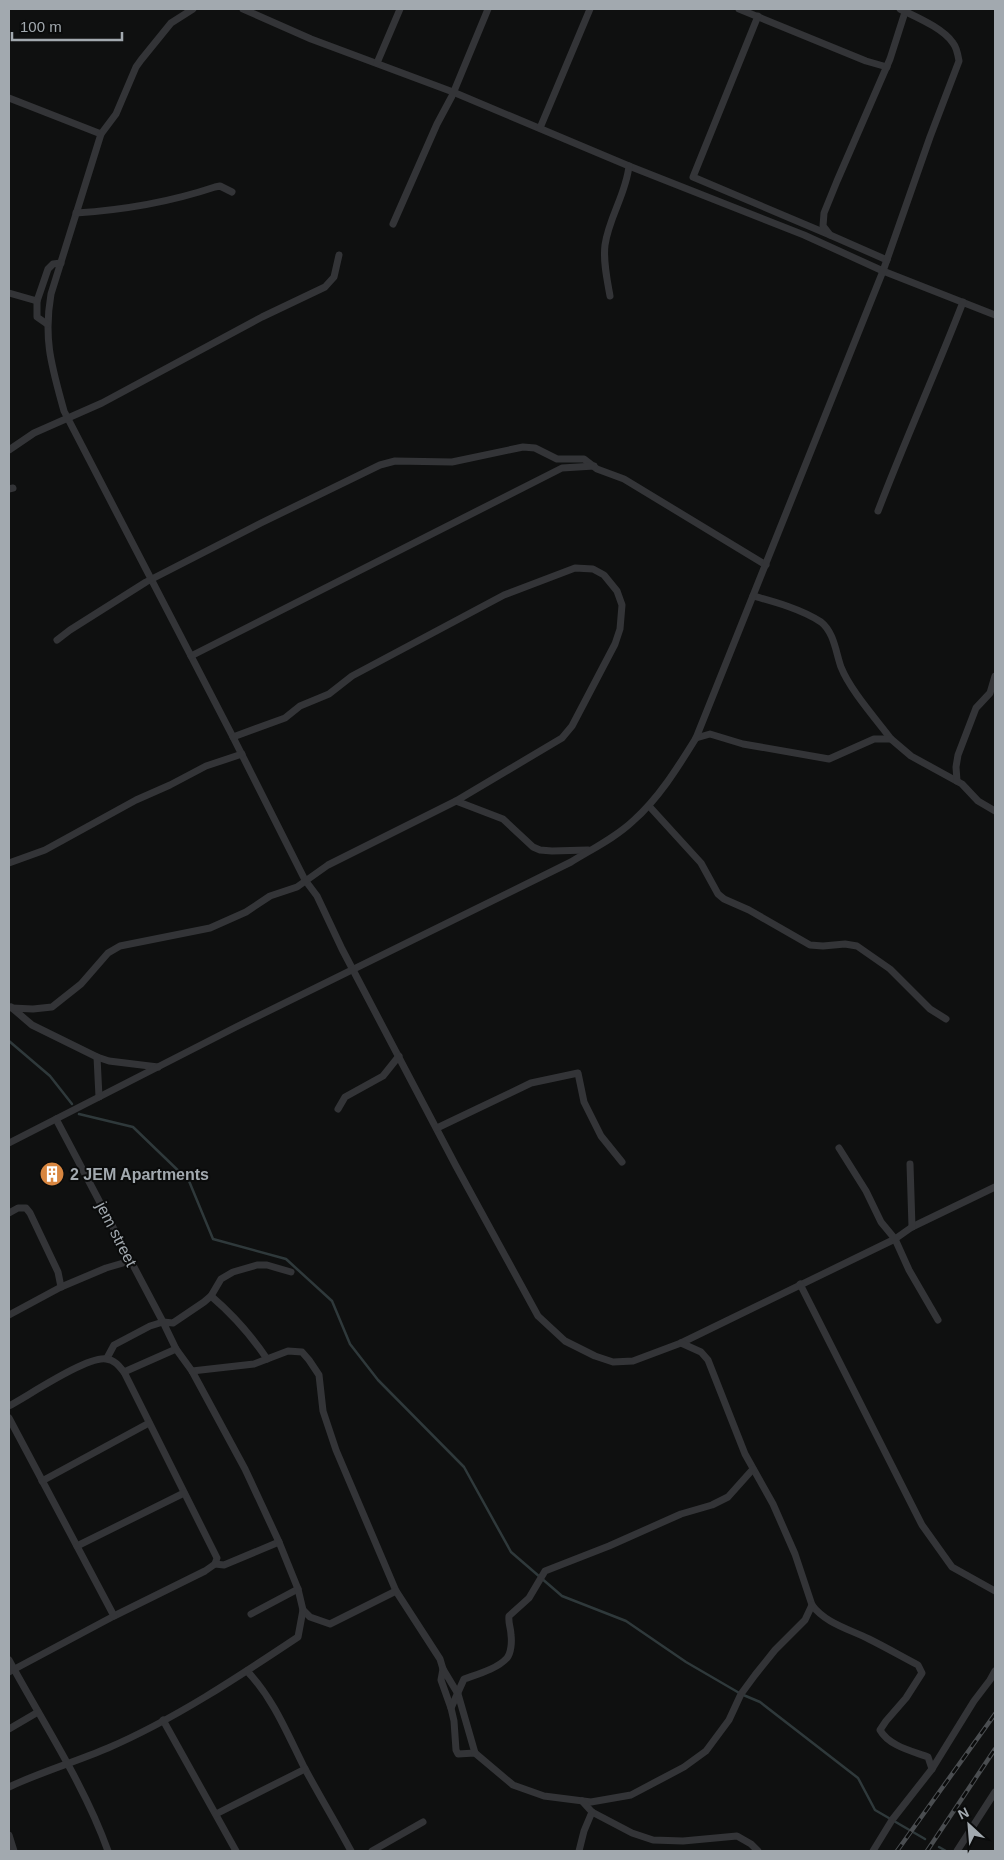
<svg xmlns="http://www.w3.org/2000/svg" width="1004" height="1860" viewBox="0 0 1004 1860" font-family="Helvetica,sans-serif">
  <rect width="100%" height="100%" fill="#0f1010"/>
  <g fill="none" stroke-linecap="round" stroke-linejoin="round">
    <g stroke="#2f393b" stroke-width="2.5">
      <path d="M9,1041L50,1076L72,1104"/>
      <path d="M79,1114L133,1127L189,1181L213,1239L286,1259L332,1301L350,1344L378,1380L464,1467L511,1552L562,1596L626,1621L686,1662L741,1694L760,1702L858,1778L875,1810L925,1839"/>
      <path d="M939,1847L946,1851"/>
    </g>
    <g stroke="#333437" stroke-width="7">
      <path d="M243,9L311,39L453,92L629,166L804,235L883,271L995,315"/>
      <path d="M739,9L866,61L887,67"/>
      <path d="M758,16L693,177L830,235"/>
      <path d="M377,63L400,9"/>
      <path d="M9,98L101,134L116,114L136,67L141,60L171,23L193,9"/>
      <path d="M540,128L590,9"/>
      <path d="M101,134L51,294C43,340 52,367 64,411L233,737L305,880L317,896L342,949L456,1166L538,1316L565,1341L595,1356L613,1362L633,1361L681,1343L895,1239L912,1227L995,1187"/>
      <path d="M76,213C124,210 170,202 215,187L220,186L232,192"/>
      <path d="M393,224L437,124L452,96L488,9"/>
      <path d="M887,260L830,235L823,226L824,213L837,181L890,59L906,9"/>
      <path d="M9,293L37,301L48,269L53,264L61,263"/>
      <path d="M610,296C607,279 603,261 605,245C609,217 626,194 629,166"/>
      <path d="M37,301V317L47,324"/>
      <path d="M9,450L34,433L102,403L262,317L325,287L334,277L339,255"/>
      <path d="M9,489L13,488"/>
      <path d="M878,511C905,440 936,372 963,302"/>
      <path d="M753,596C775,602 801,609 821,622C834,632 836,653 841,667C850,690 876,719 891,739"/>
      <path d="M57,640L70,630L146,582L261,523L380,465L395,461L452,462L523,447L535,448L557,459H584L597,469L624,479L766,565"/>
      <path d="M191,656L562,468L594,466"/>
      <path d="M696,738L710,734L743,744L829,759L874,739H891L911,756L962,784L978,801L995,811"/>
      <path d="M957,781L956,767L958,755L976,708L990,693L995,676"/>
      <path d="M456,801L503,819L533,847L540,850L552,851L588,850"/>
      <path d="M649,806L701,863L718,894L724,899L749,910L810,945L823,946L845,944L857,946L890,969L930,1009L946,1019"/>
      <path d="M9,863L45,850L136,800L170,785L206,766L242,754"/>
      <path d="M11,1007L32,1025L97,1057L109,1061L158,1067"/>
      <path d="M12,1008L33,1009L52,1007L81,984L108,953L120,946L210,928L246,912L270,896L297,887L328,865L456,801L562,738L572,726L615,644L620,629L622,605L617,591L604,575L593,569L575,568L504,595L352,676L329,694L300,706L285,718L233,737"/>
      <path d="M97,1057L99,1097"/>
      <path d="M338,1109L345,1097L383,1076L399,1056"/>
      <path d="M56,1119L163,1322L150,1326L114,1345L107,1358"/>
      <path d="M437,1128L531,1083L578,1073L584,1102L601,1136L622,1162"/>
      <path d="M9,1143L236,1027L571,862C592,849 615,838 633,821C659,798 678,767 696,738L883,271L930,137L959,61C958,55 957,48 953,43C943,28 916,17 900,9"/>
      <path d="M839,1148L866,1191L881,1222L895,1239L909,1270L938,1320"/>
      <path d="M910,1164L912,1227"/>
      <path d="M9,1213L18,1208H26L30,1213L58,1272L61,1287"/>
      <path d="M800,1284L922,1525L952,1567L995,1591"/>
      <path d="M211,1296C232,1314 251,1335 267,1359"/>
      <path d="M9,1315L61,1287L106,1268L130,1261"/>
      <path d="M681,1343L701,1352L708,1360L745,1454L773,1504L795,1554L812,1605C825,1623 849,1629 869,1639C885,1647 901,1656 918,1665L922,1673L906,1698L886,1721L880,1730C889,1746 912,1751 928,1757L932,1769"/>
      <path d="M192,1371L254,1364L288,1351L302,1352L309,1360L319,1375L323,1411L336,1450L396,1591L440,1659L443,1669L441,1680L451,1708"/>
      <path d="M124,1372L176,1349"/>
      <path d="M9,1406C28,1396 87,1356 106,1359C115,1360 119,1366 124,1372L217,1558L215,1564L205,1571L114,1616L9,1672"/>
      <path d="M9,1418L114,1616"/>
      <path d="M753,1469L728,1497L712,1505L681,1514L609,1546L545,1571L529,1598L509,1616C508,1623 511,1628 511,1635C512,1642 511,1653 507,1658C497,1669 478,1674 464,1679L451,1708L454,1721L456,1750L458,1754L475,1753L513,1785L544,1796L591,1802L631,1795L684,1767L706,1751L729,1720L741,1694L755,1675L775,1650L805,1620L812,1605"/>
      <path d="M42,1481L149,1423"/>
      <path d="M77,1546L184,1493"/>
      <path d="M215,1564L224,1565L279,1542"/>
      <path d="M303,1610L310,1617L330,1624L396,1591"/>
      <path d="M251,1614L298,1589"/>
      <path d="M9,1660C43,1723 84,1784 108,1851"/>
      <path d="M443,1669L458,1694L475,1753"/>
      <path d="M247,1671C273,1698 287,1733 304,1767C319,1795 336,1823 351,1851"/>
      <path d="M163,1720L236,1851"/>
      <path d="M9,1729L38,1712"/>
      <path d="M9,1787C41,1772 75,1762 108,1748C175,1719 238,1677 298,1637L303,1610L298,1589L279,1542L245,1469L192,1371L176,1349L163,1322L173,1323L204,1302L211,1296L221,1279L233,1272L257,1265H267L291,1272"/>
      <path d="M582,1801L592,1812L632,1833L653,1840L683,1841L737,1836L751,1844L758,1851"/>
      <path d="M216,1814L305,1769"/>
      <path d="M9,1835L14,1851"/>
      <path d="M372,1851L423,1822"/>
      <path d="M579,1851L584,1831L592,1812"/>
      <path d="M873,1851L892,1820L932,1769L974,1701L990,1680L995,1671"/>
      <path d="M957,1851L995,1792"/>
    </g>
    <defs>
      <g id="rail">
        <path d="M897,1851L995,1714"/>
        <path d="M927,1851L995,1749"/>
      </g>
    </defs>
    <use href="#rail" stroke="#4a4d50" stroke-width="4.5"/>
    <use href="#rail" stroke="#0a0b0b" stroke-width="2.5" stroke-dasharray="8" stroke-linecap="butt"/>
  </g>
  <defs>
    <symbol id="building-disc" viewBox="-11 -11 22 22"><circle r="9.5" fill="#d88640" stroke="#0a0b0b"/><path d="M-4-6H4V6H1V3H-1V6H-4ZM-2.5-4.3h1.7v1.8h-1.7ZM.8-4.3h1.7v1.8H.8ZM-2.5-1h1.7V.8h-1.7ZM.8-1h1.7V.8H.8Z" fill="#fff"/></symbol>
  </defs>
  <g fill-rule="evenodd">
    <use href="#building-disc" x="38" y="1160" width="28" height="28"/>
  </g>
  <g text-anchor="middle" stroke-width="4" stroke-linejoin="round" paint-order="stroke">
    <g font-size="16" font-weight="bold" fill="#a2a9af" stroke="#0a0b0b" text-anchor="start">
      <text x="70" y="1180">2 JEM Apartments</text>
    </g>
    <g font-size="16" fill="#a2a9af" stroke="#0a0b0b">
      <text transform="translate(117 1234) rotate(63)" y="6">jem street</text>
    </g>
  </g>
  <rect width="1004" height="1860" fill="none" stroke="#a2a9af" stroke-width="20"/>
  <g transform="translate(969 1825) rotate(334)" stroke="#0a0b0b" stroke-width="4" paint-order="stroke">
  <path d="M0-4L9 19L0 12L-9 19Z" fill="#a2a9af"/>
  <text y="-8" font-size="14" font-weight="bold" text-anchor="middle" fill="#a2a9af">N</text>
  </g>
  <path d="M12 32v8h110v-8" fill="none" stroke="#a2a9af" stroke-width="2.5"/>
  <text x="20" y="32" font-size="15" fill="#a2a9af" stroke="#0a0b0b" stroke-width="4" paint-order="stroke">100 m</text>
</svg>
